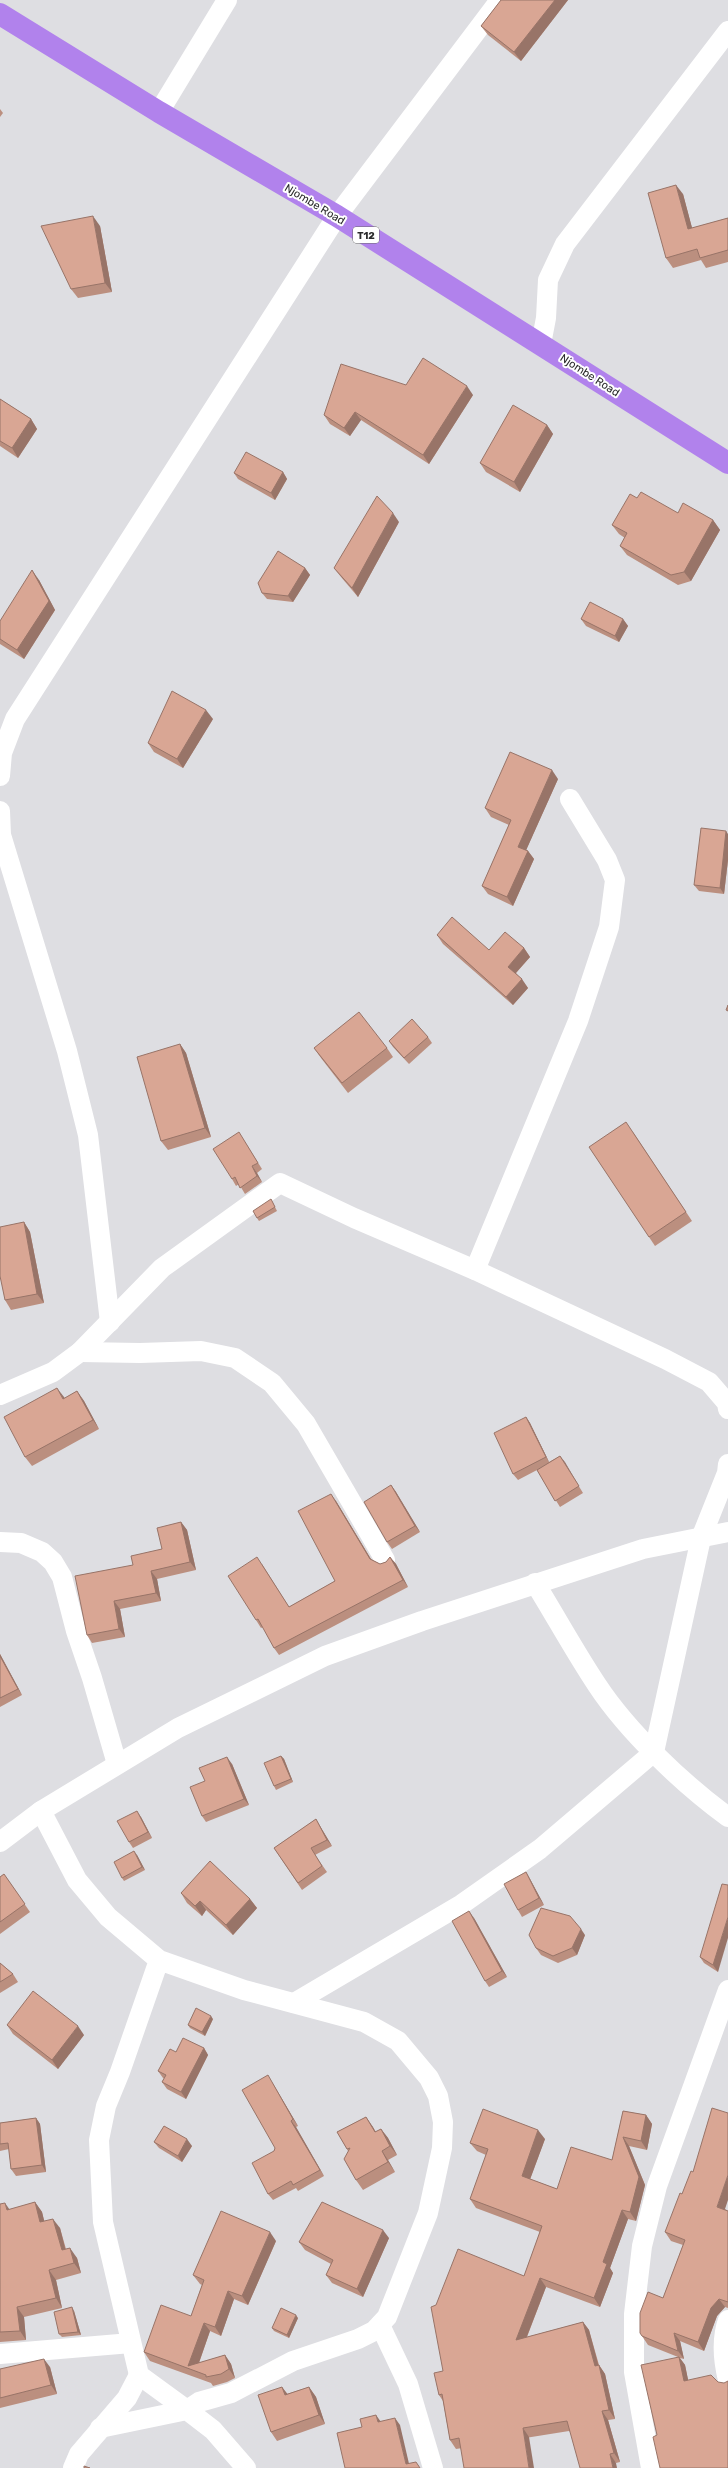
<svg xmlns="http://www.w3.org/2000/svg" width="728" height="2468" viewBox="0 0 728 2468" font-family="Rubik,sans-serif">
  <rect width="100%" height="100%" fill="#dedee2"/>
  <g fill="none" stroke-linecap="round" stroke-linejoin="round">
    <g stroke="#fff" stroke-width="20">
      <path d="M159,112L227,0"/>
      <path d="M541,344L546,318L548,280L565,244L728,31"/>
      <path d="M0,776L2,753L15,719L337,216L500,0"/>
      <path d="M0,811L1,835L67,1051L88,1135L110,1322"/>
      <path d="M475,1270L578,1021L609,927L615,880L607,860L570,799"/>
      <path d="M80,1352L140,1353L201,1351L235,1358L272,1383L306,1424L385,1560"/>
      <path d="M0,1395L53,1372L80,1352L162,1268L280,1183L354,1218L475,1270L665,1359L709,1382L727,1403L728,1409"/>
      <path d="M0,1542L21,1543L42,1552L53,1562L62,1577L76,1631L92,1678L117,1764"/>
      <path d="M535,1583C556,1617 575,1652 597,1685C628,1732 683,1784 728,1817"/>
      <path d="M41,1811L77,1880L108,1917L159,1960L244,1990L364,2022L398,2041L429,2078L438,2096L443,2122L442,2148L428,2213L387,2317L374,2331L358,2339L293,2361L231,2393L199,2402L187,2410L139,2375L103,2222L99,2140L106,2106L120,2072L159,1960"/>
      <path d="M0,1842L41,1811L178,1728L325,1656L422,1621L643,1549L728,1532"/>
      <path d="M294,2003L462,1904L540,1849L654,1752L701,1538L727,1473L728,1464"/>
      <path d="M728,2320C721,2340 723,2360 728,2380"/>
      <path d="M380,2325L408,2384L433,2468"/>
      <path d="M0,2354L131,2343"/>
      <path d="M100,2428L187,2410L213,2430L246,2468"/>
      <path d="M73,2468L79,2454L127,2398L139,2375"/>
      <path d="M651,2468L634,2372V2314L642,2246L657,2186L728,1990"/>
    </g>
    <path stroke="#b182ec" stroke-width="22" d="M0,14L159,112L337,216L728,463"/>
  </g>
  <g fill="#bb8f7f">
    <path d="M501,0H568L521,61L488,35L481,26Z"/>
    <path d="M0,109L3,113L0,117Z"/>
    <path d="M683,194L692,228L728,218V262L706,268L701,260L673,268L666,258Z"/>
    <path d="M100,226L112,292L78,298L71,289Z"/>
    <path d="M406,385L473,395L429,464L361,420L350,436L330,424L324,415Z"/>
    <path d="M0,399L31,419L37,429L18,458L0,446Z"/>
    <path d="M547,425L553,434L520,492L486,472L480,463Z"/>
    <path d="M283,472L287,479L275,500L238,479L234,473Z"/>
    <path d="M637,498L678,513L713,520L720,530L691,581L678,585L627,555L620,546L625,538L619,534L612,525Z"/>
    <path d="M399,522L358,597L341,577L334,568Z"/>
    <path d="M305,568L310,575L293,602L267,599L262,593Z"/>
    <path d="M39,580L55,610L24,659L0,644V639Z"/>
    <path d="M581,619H623L628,626L619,642L586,626Z"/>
    <path d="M213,719L183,768L154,752L148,743Z"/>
    <path d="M558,779L526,850L528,851L534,859L513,906L488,894L482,886L509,825L491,817L485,808Z"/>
    <path d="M728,834V860L724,894L699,891L694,885Z"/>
    <path d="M437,935L489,950L524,948L530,957L516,973L528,988L513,1005L443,944Z"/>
    <path d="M428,1037L432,1043L409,1064L393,1047L389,1041Z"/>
    <path d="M180,1044L186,1053L211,1137L168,1150L161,1141Z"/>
    <path d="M314,1048H387L393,1057L348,1093L321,1058Z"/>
    <path d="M633,1132L692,1221L655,1246L649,1237Z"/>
    <path d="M243,1139L262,1169L257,1173L262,1182L245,1194L239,1184L236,1186L232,1179Z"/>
    <path d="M271,1199L277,1211L259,1221L257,1218Z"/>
    <path d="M24,1222L30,1232L44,1303L11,1310L5,1300Z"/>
    <path d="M77,1391L84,1401L99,1429L32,1466L25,1457L65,1398Z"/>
    <path d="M526,1417L530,1423L549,1462L560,1456L583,1493L560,1507L537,1470L518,1480L513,1474Z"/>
    <path d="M391,1485L396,1492L420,1532L392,1549L387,1542Z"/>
    <path d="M336,1501L371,1559L380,1564L386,1562L390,1557L396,1564L408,1587L279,1655L274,1648L263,1627L261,1628L256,1620L262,1564L289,1607L335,1581Z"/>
    <path d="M181,1522L187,1530L196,1570L157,1579L161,1601L120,1609L125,1637L92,1643L87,1635L133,1565L162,1549Z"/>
    <path d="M0,1654L22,1695L0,1707Z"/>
    <path d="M281,1756L284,1759L293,1782L276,1790L274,1786Z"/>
    <path d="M232,1764L249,1805L206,1822L202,1816L205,1781Z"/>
    <path d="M141,1817L152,1838L133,1848L129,1842Z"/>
    <path d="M316,1819L320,1826L332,1846L315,1855L327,1872L302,1890L274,1848Z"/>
    <path d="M137,1855L145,1870L124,1881L122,1878Z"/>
    <path d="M526,1872L530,1879L544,1905L522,1917L518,1910Z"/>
    <path d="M4,1874L30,1912L0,1934V1877Z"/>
    <path d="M728,1885L718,1972L704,1963L700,1957Z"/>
    <path d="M181,1893L250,1899L257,1908L233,1935L206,1910L202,1916L187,1903Z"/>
    <path d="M474,1918L507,1977L489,1987L485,1981Z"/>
    <path d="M585,1935L577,1955L558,1963L541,1955L536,1948Z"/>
    <path d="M0,1963L13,1974L18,1982L0,1993Z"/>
    <path d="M213,2019L205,2036L190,2028L188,2025Z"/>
    <path d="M7,2025L84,2035L58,2069L13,2034Z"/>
    <path d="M204,2048L208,2055L186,2099L167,2089L162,2082L164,2078H163L158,2071L176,2052Z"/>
    <path d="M272,2082L298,2126L296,2127L324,2176L298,2191L296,2188L273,2200L268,2194L274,2151L275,2148Z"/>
    <path d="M623,2111L646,2115L652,2124L647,2150L629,2146L645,2185L636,2221L628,2219L610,2268L613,2273L600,2307L546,2287L527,2337L583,2322L589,2330L599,2365L605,2374L615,2419L608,2420L620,2462L616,2463L569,2431L456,2449L450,2440L443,2401L439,2395L443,2371L524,2276L540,2232L476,2208L470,2199L486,2155L477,2151L470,2143L545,2139L530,2179L557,2189L612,2160Z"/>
    <path d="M366,2117L376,2132L381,2129L388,2138L397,2155L388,2160L395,2172L363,2190L356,2180L348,2151L337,2132Z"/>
    <path d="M36,2118L40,2124L46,2172L16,2176L11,2169L9,2149L0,2151V2123Z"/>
    <path d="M154,2142L192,2146L182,2162L159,2148Z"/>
    <path d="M35,2202L42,2212L44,2221L60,2228L66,2249L77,2258L81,2273L56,2280L62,2308L24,2317L26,2340L0,2342V2204L9,2210Z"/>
    <path d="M725,2209L728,2211V2308L725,2307L717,2316L704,2351L680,2341L684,2359L680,2358L685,2365L688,2380L657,2435L678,2357L648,2345L642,2336L663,2298L683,2245L671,2241L665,2232Z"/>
    <path d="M389,2238L363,2297L332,2283L326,2275L331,2264L305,2250L299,2242Z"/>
    <path d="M276,2241L248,2305L234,2299L221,2336L210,2331L199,2363L225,2355L231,2364L235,2378L227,2382L213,2386L211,2383L150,2361L144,2352L191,2316L202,2285L200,2284L193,2275Z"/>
    <path d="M74,2311L81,2335L62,2337L59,2334Z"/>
    <path d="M298,2318L289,2338L274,2331L272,2328Z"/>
    <path d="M50,2367L57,2394L0,2408V2369Z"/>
    <path d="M282,2387L287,2394L309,2387L316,2397L325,2424L277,2441L271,2432Z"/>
  </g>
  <g fill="#987468">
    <path d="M555,0H568L521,61L514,52Z"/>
    <path d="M676,185L683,194L695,239L688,229Z"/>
    <path d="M93,216L100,226L112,292L105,283Z"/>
    <path d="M467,386L473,395L429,464L423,455Z"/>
    <path d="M355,412L361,420L350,436L344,428Z"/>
    <path d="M31,419L37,429L18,458L12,448Z"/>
    <path d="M547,425L553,434L520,492L514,482Z"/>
    <path d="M283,472L287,479L275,500L271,493Z"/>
    <path d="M393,513L399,522L358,597L352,588Z"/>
    <path d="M713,520L720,530L691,581L684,572Z"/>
    <path d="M305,568L310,575L293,602L288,596Z"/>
    <path d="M32,570L39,580L55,610L24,659L17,650Z"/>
    <path d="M623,619L628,626L619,642L615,636Z"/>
    <path d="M206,710L213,719L183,768L177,759Z"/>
    <path d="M552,770L558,779L524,855L518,847Z"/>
    <path d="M726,831L728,834V860L724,894L720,888Z"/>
    <path d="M528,851L534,859L513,906L507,897Z"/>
    <path d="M524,948L530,957L514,975L508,967Z"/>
    <path d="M522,979L528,988L513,1005L506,997Z"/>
    <path d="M180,1044L186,1053L211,1137L205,1128Z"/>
    <path d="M252,1166L257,1173L262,1182L257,1176Z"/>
    <path d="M24,1222L30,1232L44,1303L37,1294Z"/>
    <path d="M57,1388L64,1397L70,1408L63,1399Z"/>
    <path d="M77,1391L84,1401L99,1429L93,1420Z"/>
    <path d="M526,1417L530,1423L550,1464L546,1457Z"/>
    <path d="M560,1456L565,1462L583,1493L579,1486Z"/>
    <path d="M391,1485L396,1492L420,1532L415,1526Z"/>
    <path d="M331,1494L336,1501L375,1566L370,1559Z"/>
    <path d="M181,1522L187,1530L196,1570L190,1562Z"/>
    <path d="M390,1557L396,1564L408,1587L403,1580Z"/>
    <path d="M151,1571L157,1579L161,1601L156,1593Z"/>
    <path d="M114,1601L120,1609L125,1637L119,1629Z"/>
    <path d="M0,1654L22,1695L18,1689L0,1656Z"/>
    <path d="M281,1756L284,1759L293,1782L291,1779Z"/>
    <path d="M227,1757L232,1764L249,1805L244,1799Z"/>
    <path d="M137,1811L141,1817L152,1838L148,1832Z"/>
    <path d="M316,1819L320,1826L332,1846L327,1840Z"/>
    <path d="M134,1851L137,1855L145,1870L142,1867Z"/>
    <path d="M526,1872L530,1879L544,1905L539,1898Z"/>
    <path d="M250,1899L257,1908L233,1935L226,1925Z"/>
    <path d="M200,1901L206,1910L202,1916L195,1906Z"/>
    <path d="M469,1911L474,1918L507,1977L502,1971Z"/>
    <path d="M728,1917V1938L718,1972L713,1965Z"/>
    <path d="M581,1929L585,1935L577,1955L572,1948Z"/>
    <path d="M211,2016L213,2019L205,2036L202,2032Z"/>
    <path d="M78,2026L84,2035L58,2069L52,2060Z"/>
    <path d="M204,2048L208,2055L186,2099L181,2092Z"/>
    <path d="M268,2075L272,2082L298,2126L293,2119Z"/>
    <path d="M646,2115L652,2124L647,2150L641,2141Z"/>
    <path d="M366,2117L373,2127L381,2142Z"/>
    <path d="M36,2118L40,2124L46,2172L42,2165Z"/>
    <path d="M291,2121L296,2127L324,2176L320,2170Z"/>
    <path d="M381,2129L388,2138L397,2155L390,2146Z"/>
    <path d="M538,2130L545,2139L528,2185L522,2176Z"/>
    <path d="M623,2137L629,2146L645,2185L636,2221L630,2212Z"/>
    <path d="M187,2139L192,2146L182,2162L178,2156Z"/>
    <path d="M382,2151L388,2160L395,2172L388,2162Z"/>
    <path d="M728,2175V2200L723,2215L717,2207Z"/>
    <path d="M35,2202L42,2212L47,2232L40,2222Z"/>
    <path d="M5,2203L12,2213L7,2210Z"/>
    <path d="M622,2210L628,2219L610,2268L613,2273L600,2307L594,2298L603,2262Z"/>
    <path d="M53,2219L60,2228L68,2260L62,2250Z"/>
    <path d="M383,2230L389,2238L363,2297L357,2289Z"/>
    <path d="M270,2232L276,2241L248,2305L242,2296Z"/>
    <path d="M70,2248L77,2258L81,2273L74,2263Z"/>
    <path d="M49,2270L56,2280L62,2308L56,2298Z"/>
    <path d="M540,2278L546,2287L522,2349L516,2340Z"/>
    <path d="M228,2291L234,2299L221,2336L215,2327Z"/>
    <path d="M719,2299L725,2307L717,2316L704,2351L698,2342L711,2308Z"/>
    <path d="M17,2307L24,2317L26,2340L20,2331Z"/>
    <path d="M72,2307L74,2311L81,2335L78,2332Z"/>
    <path d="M296,2315L298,2318L289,2338L287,2335Z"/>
    <path d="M583,2322L589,2330L601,2375L595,2366Z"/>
    <path d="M204,2323L210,2331L196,2371L188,2366Z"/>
    <path d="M674,2333L680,2341L684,2359L678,2351Z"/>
    <path d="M225,2355L231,2364L235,2378L229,2369Z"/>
    <path d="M679,2357L685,2365L690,2389L684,2381Z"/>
    <path d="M44,2359L50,2367L57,2394L51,2385Z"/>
    <path d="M599,2365L605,2374L615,2419L609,2410Z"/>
    <path d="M282,2387L289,2396L285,2395Z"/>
    <path d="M309,2387L316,2397L325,2424L319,2415Z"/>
    <path d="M602,2411L608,2420L620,2462L614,2453Z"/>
    <path d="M376,2415L381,2422H378Z"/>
    <path d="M395,2418L400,2425L410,2468L406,2464Z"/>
    <path d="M523,2428L529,2437L534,2468H529Z"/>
    <path d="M610,2454L616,2463L617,2468H613Z"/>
  </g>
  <g fill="#d9a694" stroke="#987468">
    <path d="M501,0H555L514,52L481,26Z"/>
    <path d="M676,185L688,229L728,218V250L700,258L697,249L666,258L648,193Z"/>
    <path d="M93,216L105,283L71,289L41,226Z"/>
    <path d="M423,358L467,386L423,455L355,412L344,428L324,415L341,364L406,385Z"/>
    <path d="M0,399L31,419L12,448L0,441Z"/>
    <path d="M513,405L547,425L514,482L480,463Z"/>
    <path d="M246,452L283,472L271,493L234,473Z"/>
    <path d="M641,492L678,513L683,503L713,520L684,572L671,575L620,546L627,533L612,525L630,494L637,498Z"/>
    <path d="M377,496L393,513L352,588L334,568Z"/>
    <path d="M278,551L305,568L288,596L262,593L258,583Z"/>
    <path d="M32,570L49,601L17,650L0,639V621Z"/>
    <path d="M590,602L623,619L615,636L581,619Z"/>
    <path d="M172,691L206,710L177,759L148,743Z"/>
    <path d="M510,752L552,770L518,847L528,851L507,897L482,886L511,820L485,808Z"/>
    <path d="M701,828L726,831L720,888L694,885Z"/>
    <path d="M452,917L489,950L505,932L524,948L508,967L522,979L506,997L437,935Z"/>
    <path d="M728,1005V1011L726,1010Z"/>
    <path d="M359,1012L387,1048L342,1083L314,1048Z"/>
    <path d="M412,1019L428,1037L404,1058L389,1041Z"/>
    <path d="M180,1044L205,1128L161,1141L137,1057Z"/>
    <path d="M626,1122L686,1212L649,1237L589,1147Z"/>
    <path d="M239,1132L258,1163L252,1166L257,1176L240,1188L235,1177L232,1179L213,1149Z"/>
    <path d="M271,1199L275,1207L257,1218L253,1211Z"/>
    <path d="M24,1222L37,1294L5,1300L0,1276V1227Z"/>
    <path d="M57,1388L63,1399L77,1391L93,1420L25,1457L4,1417Z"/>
    <path d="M526,1417L546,1457L513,1474L494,1433Z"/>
    <path d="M560,1456L579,1486L555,1501L537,1470Z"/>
    <path d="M391,1485L415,1526L387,1542L364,1502Z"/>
    <path d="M331,1494L370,1559L380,1564L386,1562L390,1557L403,1580L274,1648L258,1619L256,1620L228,1576L257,1557L289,1607L335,1581L298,1511Z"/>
    <path d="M181,1522L190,1562L151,1571L156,1593L114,1601L119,1629L87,1635L75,1576L133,1565L131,1556L162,1549L157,1528Z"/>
    <path d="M0,1656L18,1689L0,1698Z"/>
    <path d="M281,1756L291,1779L274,1786L264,1763Z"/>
    <path d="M227,1757L244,1799L202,1816L190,1787L205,1781L199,1768Z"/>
    <path d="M137,1811L148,1832L129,1842L117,1821Z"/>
    <path d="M316,1819L327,1840L311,1848L322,1866L298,1883L274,1848Z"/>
    <path d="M134,1851L142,1867L122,1878L114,1862Z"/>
    <path d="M210,1861L250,1899L226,1925L200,1901L195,1906L181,1893Z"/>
    <path d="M526,1872L539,1898L518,1910L504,1884Z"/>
    <path d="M4,1874L25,1904L0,1922V1877Z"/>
    <path d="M722,1884L728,1885V1917L713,1965L700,1957Z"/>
    <path d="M541,1908L570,1916L581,1929L572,1948L553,1956L536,1948L529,1935Z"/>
    <path d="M469,1911L502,1971L485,1981L452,1921Z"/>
    <path d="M0,1963L13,1974L0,1982Z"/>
    <path d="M33,1991L78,2026L52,2060L7,2025Z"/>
    <path d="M196,2008L211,2016L202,2032L188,2025Z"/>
    <path d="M183,2038L204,2048L181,2092L162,2082L166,2075L158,2071L170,2049L176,2052Z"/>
    <path d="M268,2075L293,2119L291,2121L320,2170L293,2185L291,2181L268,2194L252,2163L274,2151L275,2148L242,2090Z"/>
    <path d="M712,2108L728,2113V2175L717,2207L728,2211V2302L719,2299L711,2308L698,2342L674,2333L678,2351L642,2336L640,2333V2313L648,2292L663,2298L685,2240L665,2232L680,2193L682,2194L691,2171L693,2172Z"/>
    <path d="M483,2109L538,2130L522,2176L557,2189L571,2147L612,2160L623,2111L646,2115L641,2141L623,2137L639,2177L630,2212L622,2210L603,2262L607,2264L594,2298L540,2278L516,2340L583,2322L595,2366L599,2365L609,2410L602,2411L614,2453L610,2454L613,2468H580L567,2421L523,2428L529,2468H464L459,2438L450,2440L442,2394L439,2395L434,2373L443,2371L431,2307L436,2305L458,2249L524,2276L542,2226L470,2199L488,2149L470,2143Z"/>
    <path d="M366,2117L375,2132L381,2129L390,2146L382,2151L388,2162L356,2180L344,2159L350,2148L347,2149L337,2132Z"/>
    <path d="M36,2118L42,2165L11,2169L8,2143L0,2144V2123Z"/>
    <path d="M164,2126L187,2139L178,2156L154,2142Z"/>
    <path d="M35,2202L40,2222L53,2219L62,2250L70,2248L74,2263L49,2270L56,2298L17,2307L20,2331L0,2332V2204L5,2203L7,2210Z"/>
    <path d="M322,2202L383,2230L357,2289L326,2275L333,2260L299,2242Z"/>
    <path d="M221,2211L270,2232L242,2296L228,2291L215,2327L204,2323L188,2366L225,2355L229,2369L221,2374L206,2377V2375L144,2352L161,2305L191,2316L204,2280L193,2275Z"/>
    <path d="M72,2307L78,2332L59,2334L54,2312Z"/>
    <path d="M281,2308L296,2315L287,2335L272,2328Z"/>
    <path d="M679,2357L684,2381L711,2375L718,2382L724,2383L728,2381V2468H660L653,2437L657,2435L641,2365Z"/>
    <path d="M44,2359L51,2385L0,2398V2369Z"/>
    <path d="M282,2387L285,2395L309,2387L319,2415L271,2432L258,2395Z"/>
    <path d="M376,2415L378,2422L395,2418L406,2464L416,2462L420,2468H345L337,2433L362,2427L360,2419Z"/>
    <path d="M84,2466L90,2468H84Z"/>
  </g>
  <g text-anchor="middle" stroke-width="4" stroke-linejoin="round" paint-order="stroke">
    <rect fill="#fff" stroke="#6b6b6b" stroke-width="1" x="353" y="227" width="26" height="16" rx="3"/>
    <g font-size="10" font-weight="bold" fill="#2b2b2c">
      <text x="366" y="239">T12</text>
    </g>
    <g font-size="11" fill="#2b2b2c" stroke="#fff">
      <text transform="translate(315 204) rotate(31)" y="4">Njombe Road</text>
      <text transform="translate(590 375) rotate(33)" y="4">Njombe Road</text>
    </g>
  </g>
</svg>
